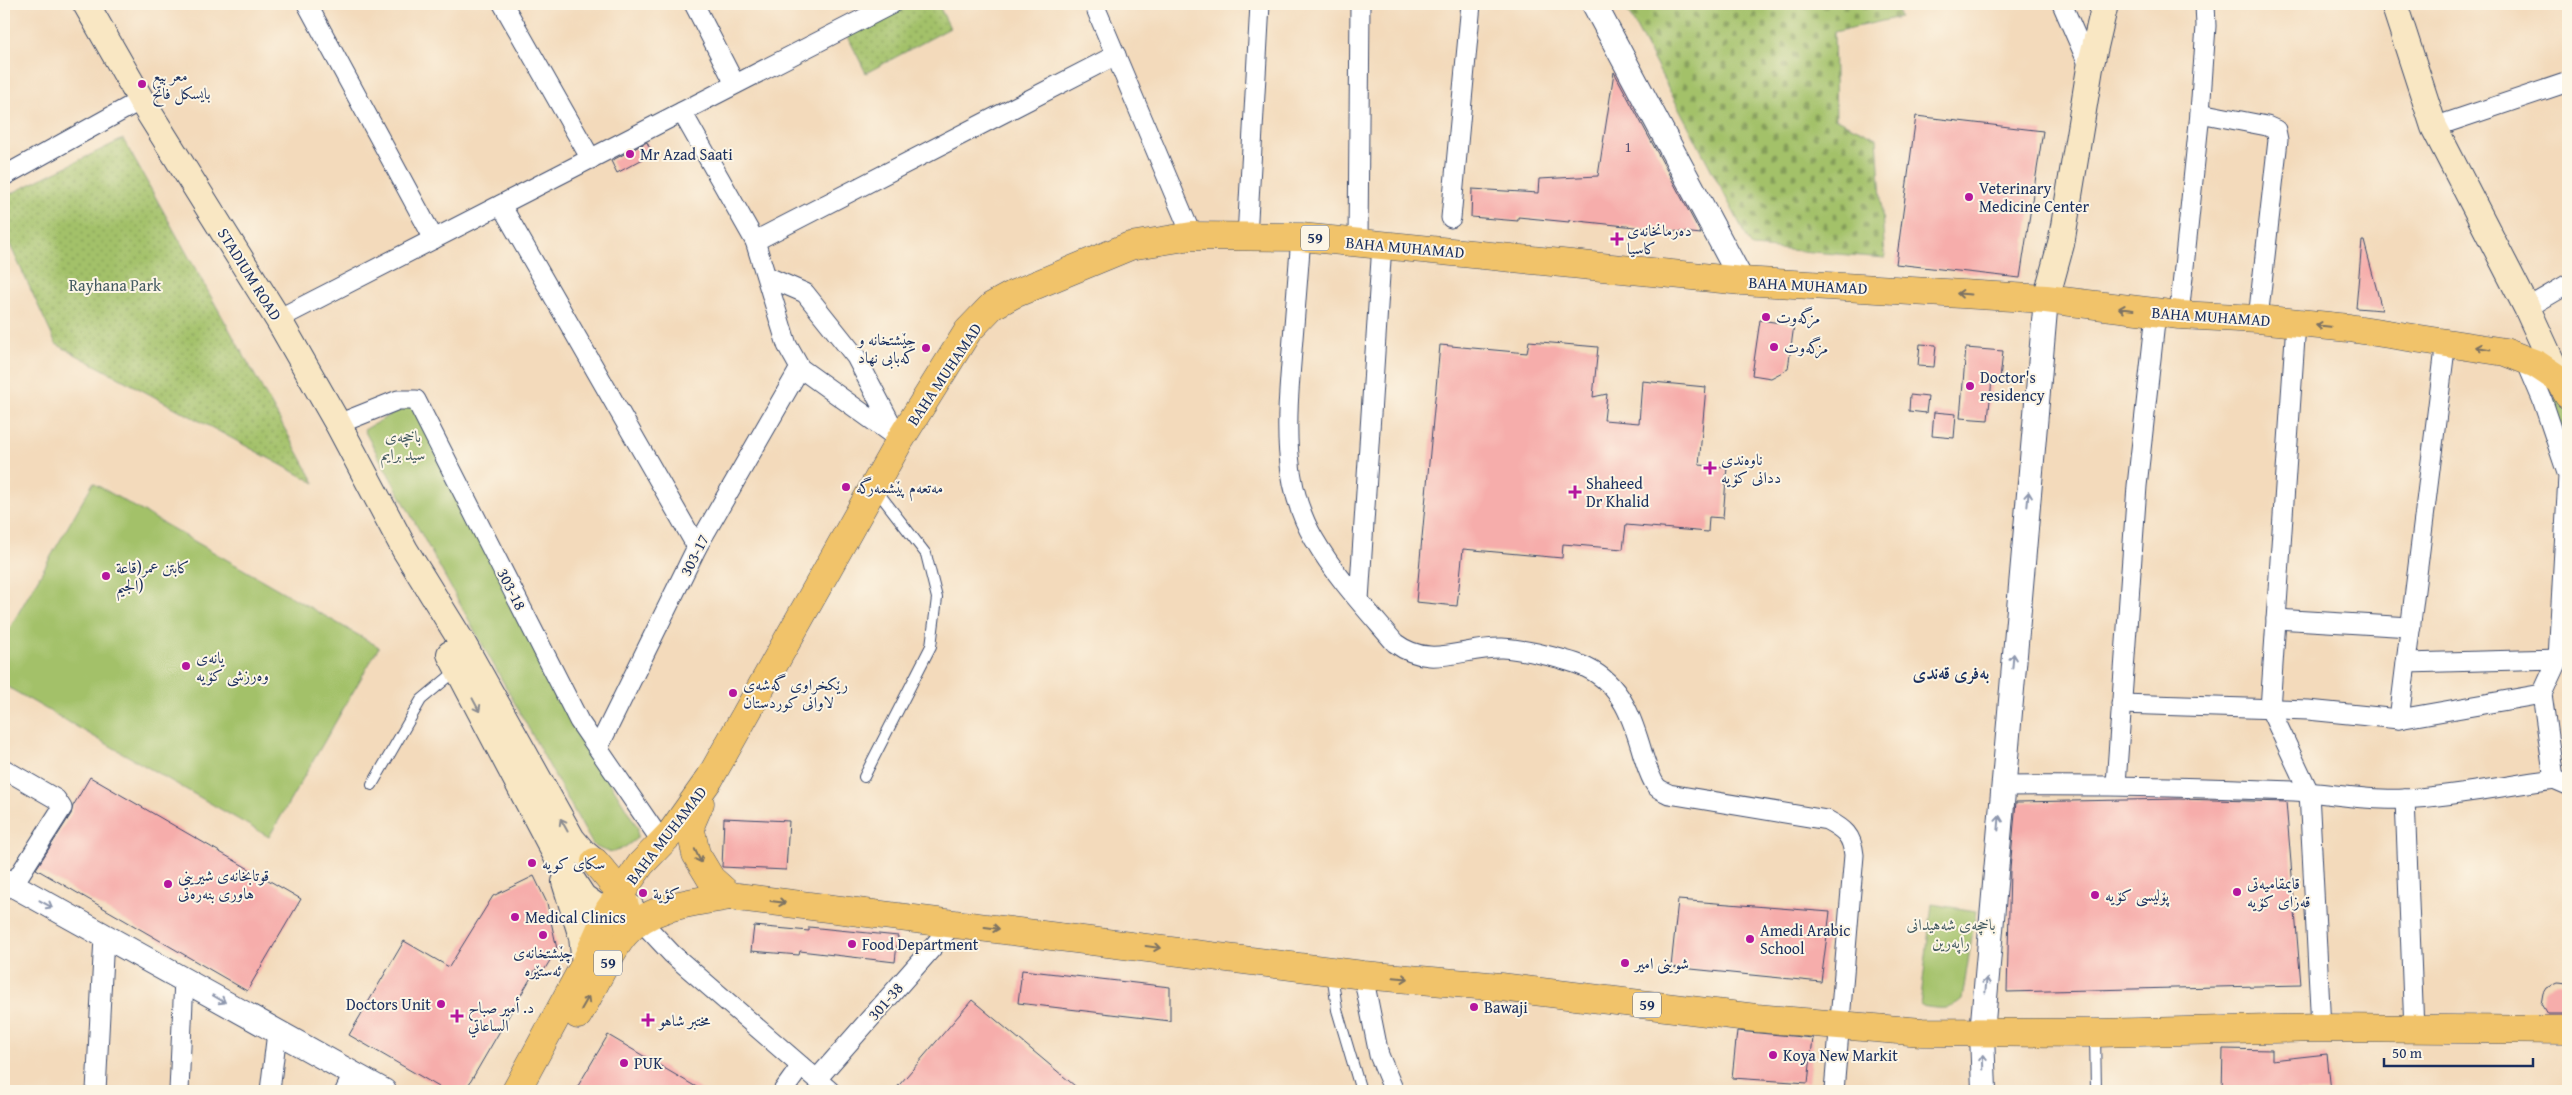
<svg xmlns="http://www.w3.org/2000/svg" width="2572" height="1095" viewBox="0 0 2572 1095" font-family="'Gentium Book Plus',Amiri,serif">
  <defs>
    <pattern id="grass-dots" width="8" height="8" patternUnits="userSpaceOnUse" patternTransform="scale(1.25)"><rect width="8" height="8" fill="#a3c169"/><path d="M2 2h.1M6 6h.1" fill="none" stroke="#849d5a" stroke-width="1.8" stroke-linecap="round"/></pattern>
    <pattern id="cemetery-stones" width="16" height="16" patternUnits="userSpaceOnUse" patternTransform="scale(1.25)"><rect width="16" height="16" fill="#a3c169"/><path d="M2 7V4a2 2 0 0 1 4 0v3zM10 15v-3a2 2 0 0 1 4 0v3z" fill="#849d5a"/></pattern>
  </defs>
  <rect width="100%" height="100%" fill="#fcf5e5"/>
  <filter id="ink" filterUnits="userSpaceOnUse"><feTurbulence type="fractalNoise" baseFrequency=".02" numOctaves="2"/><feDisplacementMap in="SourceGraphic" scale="10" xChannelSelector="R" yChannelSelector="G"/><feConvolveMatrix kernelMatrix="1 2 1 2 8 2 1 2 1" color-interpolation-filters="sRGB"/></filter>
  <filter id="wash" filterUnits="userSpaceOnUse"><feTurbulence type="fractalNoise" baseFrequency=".0096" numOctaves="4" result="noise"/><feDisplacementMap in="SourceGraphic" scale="20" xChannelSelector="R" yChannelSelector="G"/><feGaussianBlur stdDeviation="1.12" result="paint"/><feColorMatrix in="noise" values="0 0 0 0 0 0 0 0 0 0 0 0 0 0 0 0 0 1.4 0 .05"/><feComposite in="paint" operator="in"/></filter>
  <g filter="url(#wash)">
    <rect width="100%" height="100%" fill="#f3dabb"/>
    <g fill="url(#grass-dots)" stroke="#5f7864">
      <path d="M897,4H938L950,28L866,73L846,33Z"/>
      <path d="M123,139L315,483L56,344L4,232V197Z"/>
      <path d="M2549,392L2568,411V444Z"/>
    </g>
    <path fill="url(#cemetery-stones)" stroke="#5f7864" d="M1624,4H1895L1900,17L1834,32L1836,119L1877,138L1885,258L1752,247Z"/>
    <g fill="#a3c169" stroke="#5f7864">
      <path d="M411,403L593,755L638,828L637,838C621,851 612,857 593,845L364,430Z"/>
      <path d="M93,483L379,647L269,837L4,685V638Z"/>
      <path d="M1932,904L1976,911L1962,1000C1949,1012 1937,1008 1920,1006Z"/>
    </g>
    <g id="blocks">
      <g fill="#f6adab">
        <path d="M1614,72L1701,234L1569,220V222L1518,217V221L1471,217L1472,189L1538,193L1539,179L1598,176Z"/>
        <path d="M1916,116L2043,131L2020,278L1896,264Z"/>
        <path d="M647,142L652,154L617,173L611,161Z"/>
        <path d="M2362,241H2364L2382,310L2356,308Z"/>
        <path d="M1760,320L1794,325L1788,369L1771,378L1752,375Z"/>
        <path d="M1529,341L1598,347L1593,397L1607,394L1604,420L1639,423L1642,381L1706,387L1699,465L1727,467L1723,518L1709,517L1708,532L1626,525L1623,549L1563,544L1562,558L1463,549L1457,606L1416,602L1440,345L1527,353Z"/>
        <path d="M1920,344L1936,345L1934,367L1918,366Z"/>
        <path d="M1966,348L2003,351L2000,380L1992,379L1988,420L1960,418Z"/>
        <path d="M1910,395L1928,397L1926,413L1909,411Z"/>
        <path d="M1934,412L1956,414L1954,438L1932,436Z"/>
        <path d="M90,777L301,899L247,991L36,869L71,814L73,806Z"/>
        <path d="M2179,799L2286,802L2301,985L2007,992L2010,869L2016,802Z"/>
        <path d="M724,818L789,821L786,870L722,867Z"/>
        <path d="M534,876L547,903L557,949L543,972L536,969L465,1091H446L349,1035L404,941L449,967L493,896Z"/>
        <path d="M1678,900L1830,912L1821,982L1671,967Z"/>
        <path d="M754,926L809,931V927L898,936L895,962L800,951L799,955L751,951Z"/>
        <path d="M1022,970L1170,987V1021L1018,1003Z"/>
        <path d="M2557,983L2568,984V1014H2547L2541,1004L2543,993L2546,988Z"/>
        <path d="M972,1000L1026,1045L1081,1091H894Z"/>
        <path d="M1737,1031L1813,1038L1808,1083L1732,1078Z"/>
        <path d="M608,1035L703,1091H575Z"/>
        <path d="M2223,1049L2272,1050V1060L2327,1054L2331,1091H2222Z"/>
      </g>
    </g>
  </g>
  <g filter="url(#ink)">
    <use href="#blocks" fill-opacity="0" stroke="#3b496c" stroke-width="1"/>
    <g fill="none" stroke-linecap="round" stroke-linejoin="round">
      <defs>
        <g id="service">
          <path d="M864,777L931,646L937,598L926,554L874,487"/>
          <path d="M372,785L421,700L457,670"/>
          <path d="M1332,972L1337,1010L1361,1091"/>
          <path d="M2095,1034L2096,1091"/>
        </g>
        <g id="minor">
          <path d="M307,4L434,239"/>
          <path d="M503,4L591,159"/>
          <path d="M694,4L735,84"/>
          <path d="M1094,4L1192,236"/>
          <path d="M2062,4L2090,68"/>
          <path d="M682,112L755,241L787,345L800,368L900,440"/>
          <path d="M2200,113L2267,126L2276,130L2278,140L2258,319"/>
          <path d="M2434,127L2568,82"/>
          <path d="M4,176L141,100"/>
          <path d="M501,205L697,547"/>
          <path d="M1451,218L1471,4"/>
          <path d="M1247,237L1260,4"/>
          <path d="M1301,237C1298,275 1295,313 1292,351C1287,415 1280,481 1314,539C1336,577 1367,610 1395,643C1431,670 1462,647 1502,648C1522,649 1569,659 1587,668C1622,685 1633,720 1643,755C1646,764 1650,778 1656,786C1659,790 1665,792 1669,794L1827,820C1844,829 1852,835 1854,855L1834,1091"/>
          <path d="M755,241L1116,55"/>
          <path d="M1358,242L1360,4"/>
          <path d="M768,277L805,293L856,357L898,437"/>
          <path d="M2527,308L2568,284"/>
          <path d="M2179,315L2200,113L2206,26L2205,4"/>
          <path d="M278,319L892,4"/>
          <path d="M2296,323L2270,709L2309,792L2321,1028"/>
          <path d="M2525,359L2542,399L2568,476L2558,659L2542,694L2554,779"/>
          <path d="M338,424L398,400H416L579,721L662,842"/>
          <path d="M1359,600L1382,244"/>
          <path d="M2276,619L2411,627"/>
          <path d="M2406,663L2558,659L2565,653"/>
          <path d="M2121,704L2308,710L2399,719L2542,694"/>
          <path d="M2399,719L2446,341"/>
          <path d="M598,748L697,547L800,368"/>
          <path d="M4,769L56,799L62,808L13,885"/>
          <path d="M2116,784L2137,486L2156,313"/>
          <path d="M2002,786C2100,785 2197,787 2294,791C2331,793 2366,801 2404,799C2454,796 2504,786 2554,779L2568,785"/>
          <path d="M2405,799L2414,1030"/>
          <path d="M642,922L672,954L830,1091"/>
          <path d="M1363,975L1379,1055L1394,1091"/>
          <path d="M817,1079L954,923"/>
          <path d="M96,1091L104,937"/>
          <path d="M179,1091L184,979"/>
          <path d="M270,1091L277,1032"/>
          <path d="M345,1091L353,1074"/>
          <path d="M783,1091L801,1066"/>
        </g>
        <g id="tertiary">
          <path d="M1594,4L1742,281"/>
          <path d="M4,880L384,1091"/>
          <path d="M1984,1091L1982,1033L2046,299"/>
        </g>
        <g id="secondary">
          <path d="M86,4L141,100L278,319L338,424L405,550L462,642L572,839L583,852L595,862"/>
          <path d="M2394,4L2434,127L2527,308L2560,380"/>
          <path d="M2046,299L2061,244L2090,68L2105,4"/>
          <path d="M450,654L557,857L583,897L597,907L631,908"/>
          <path d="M565,882L582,937L585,964"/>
        </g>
        <g id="primary">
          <path d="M700,803L690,826L696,854L711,879L730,896"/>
          <path d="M595,862L621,893L626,910"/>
          <path d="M578,1015C592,991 607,956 624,935C649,905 695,902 730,896L1363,975L1501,987L1756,1018L1922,1032L2095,1033L2321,1028L2568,1030"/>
          <path d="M516,1091L585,964L609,910L641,864L671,833L710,778L900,440L968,331L992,306L1014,294L1130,246L1192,236L1301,237L1742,281L2046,299L2179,315L2258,319L2349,328L2505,352L2536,364L2560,380L2568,395"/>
        </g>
      </defs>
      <use href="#service" stroke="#3b496c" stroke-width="12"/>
      <use href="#minor" stroke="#3b496c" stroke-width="21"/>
      <use href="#tertiary" stroke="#3b496c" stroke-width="26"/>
      <use href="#secondary" stroke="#3b496c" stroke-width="28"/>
      <use href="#primary" stroke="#3b496c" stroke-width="29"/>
      <use href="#service" stroke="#fff" stroke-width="10"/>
      <use href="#minor" stroke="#fff" stroke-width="19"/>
      <use href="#tertiary" stroke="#fff" stroke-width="24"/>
      <use href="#secondary" stroke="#f9e7c3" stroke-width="26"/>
      <use href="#primary" stroke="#f1c36a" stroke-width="28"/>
    </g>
    <defs><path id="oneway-shaft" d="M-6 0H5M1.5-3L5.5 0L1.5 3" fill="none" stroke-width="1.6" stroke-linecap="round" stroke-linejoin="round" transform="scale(1.25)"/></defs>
    <g stroke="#7b7263">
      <use href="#oneway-shaft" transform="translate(1964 294) rotate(-176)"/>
      <use href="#oneway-shaft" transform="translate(2126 309) rotate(-173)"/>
      <use href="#oneway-shaft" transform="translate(2323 326) rotate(-174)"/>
      <use href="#oneway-shaft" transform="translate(2483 348) rotate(-170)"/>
      <use href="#oneway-shaft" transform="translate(698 856) rotate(65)"/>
      <use href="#oneway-shaft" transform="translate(778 902) rotate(7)"/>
      <use href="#oneway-shaft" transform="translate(992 928) rotate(7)"/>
      <use href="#oneway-shaft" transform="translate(1153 947) rotate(8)"/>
      <use href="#oneway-shaft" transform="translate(1401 978) rotate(5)"/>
      <use href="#oneway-shaft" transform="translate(585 1003) rotate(-60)"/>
    </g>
    <g stroke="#8d97ae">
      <use href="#oneway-shaft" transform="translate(2028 499) rotate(-85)"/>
      <use href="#oneway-shaft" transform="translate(2013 661) rotate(-85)"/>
      <use href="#oneway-shaft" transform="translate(1999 823) rotate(-85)"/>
      <use href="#oneway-shaft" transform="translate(46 904) rotate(29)"/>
      <use href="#oneway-shaft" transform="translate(1986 985) rotate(-85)"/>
      <use href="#oneway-shaft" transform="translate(219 999) rotate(30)"/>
      <use href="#oneway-shaft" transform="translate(1983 1062) rotate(-92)"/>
    </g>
    <g stroke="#8a8b90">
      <use href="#oneway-shaft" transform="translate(476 705) rotate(62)"/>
      <use href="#oneway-shaft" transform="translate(564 825) rotate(-119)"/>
    </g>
  </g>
  <g fill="#b5179e" stroke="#fcf5e5" stroke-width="2">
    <circle cx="142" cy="84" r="5"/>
    <circle cx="630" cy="154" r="5"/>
    <circle cx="1969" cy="197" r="5"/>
    <path d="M1614.5 231.5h5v5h5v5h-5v5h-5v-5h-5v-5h5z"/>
    <circle cx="1766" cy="317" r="5"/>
    <circle cx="1774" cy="347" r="5"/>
    <circle cx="926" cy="348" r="5"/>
    <circle cx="1970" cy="386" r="5"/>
    <path d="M1707.5 460.5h5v5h5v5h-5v5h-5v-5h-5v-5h5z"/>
    <circle cx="846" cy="487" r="5"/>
    <path d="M1572.5 484.5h5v5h5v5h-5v5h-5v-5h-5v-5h5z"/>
    <circle cx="106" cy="576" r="5"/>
    <circle cx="186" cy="666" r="5"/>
    <circle cx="733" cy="693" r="5"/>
    <circle cx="532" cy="863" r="5"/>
    <circle cx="168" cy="884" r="5"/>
    <circle cx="2237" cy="892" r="5"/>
    <circle cx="643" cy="893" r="5"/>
    <circle cx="2095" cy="895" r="5"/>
    <circle cx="515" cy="917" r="5"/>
    <circle cx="543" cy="935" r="5"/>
    <circle cx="1750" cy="939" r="5"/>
    <circle cx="852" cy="944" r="5"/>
    <circle cx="1625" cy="963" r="5"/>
    <circle cx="441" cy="1004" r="5"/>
    <circle cx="1474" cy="1007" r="5"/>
    <path d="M454.5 1008.5h5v5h5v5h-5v5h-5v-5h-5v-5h5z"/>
    <path d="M645.5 1012.5h5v5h5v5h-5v5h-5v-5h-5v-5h5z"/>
    <circle cx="1773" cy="1055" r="5"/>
    <circle cx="624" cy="1063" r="5"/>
  </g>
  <g text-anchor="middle" stroke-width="4" stroke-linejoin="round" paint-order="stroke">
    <g font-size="14" fill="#524e71">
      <text x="1628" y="152">1</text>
    </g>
    <g fill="#fcf5e5" stroke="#5e6a86" stroke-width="1">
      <rect x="1301" y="225.5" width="28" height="25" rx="4"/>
      <rect x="594" y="950.5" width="28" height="25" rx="4"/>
      <rect x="1633" y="992.5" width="28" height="25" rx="4"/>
    </g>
    <g font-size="15" font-weight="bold" fill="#1b2f5e">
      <text x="1315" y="243">59</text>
      <text x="608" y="968">59</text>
      <text x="1647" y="1010">59</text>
    </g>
    <g font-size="16" fill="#1b2f5e" stroke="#fcf5e5" text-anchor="start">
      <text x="152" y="81">معر بيع<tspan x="152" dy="18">بايسكل فاتح</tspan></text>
      <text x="640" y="160">Mr Azad Saati</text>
      <text x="1979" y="194">Veterinary<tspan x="1979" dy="18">Medicine Center</tspan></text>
      <text x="1627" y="236">دەرمانخانەی<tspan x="1627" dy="18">کاسیا</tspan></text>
      <text x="1776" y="323">مزگەوت</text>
      <text x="916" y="345" text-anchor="end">چێشتخانە و<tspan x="916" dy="18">کەبابی نھاد</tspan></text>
      <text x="1784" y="353">مزگه‌وت</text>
      <text x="1980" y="383">Doctor's<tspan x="1980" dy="18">residency</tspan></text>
      <text x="1721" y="465">ناوەندی<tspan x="1721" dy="18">ددانی کۆیە</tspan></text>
      <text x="1586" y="489">Shaheed<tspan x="1586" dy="18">Dr Khalid</tspan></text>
      <text x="856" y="493">مەتعەم پێشمەرگە</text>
      <text x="116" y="573">كابتن عمر(قاعة<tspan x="116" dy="18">الجيم)</tspan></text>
      <text x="196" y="663">یانه‌ی<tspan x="196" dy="18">وه‌رزشی كۆیه‌</tspan></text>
      <text x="743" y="690">رێكخراوی گه‌شه‌ی<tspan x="743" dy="18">لاوانی كوردستان</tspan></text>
      <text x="542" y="869">سكاى كويه</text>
      <text x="178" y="881">قوتابخانه‌ی شیرینی<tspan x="178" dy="18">هاوری بنه‌ره‌تی</tspan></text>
      <text x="2247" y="889">قایمقامیه‌تی<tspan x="2247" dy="18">قه‌زای كۆیه‌</tspan></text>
      <text x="653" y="899">كؤية</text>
      <text x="2105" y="901">پۆلیسی كۆیه‌</text>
      <text x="525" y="923">Medical Clinics</text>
      <text x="1760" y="936">Amedi Arabic<tspan x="1760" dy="18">School</tspan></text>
      <text x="862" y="950">Food Department</text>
      <text x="543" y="958" text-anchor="middle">چێشتخانەی<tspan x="543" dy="18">ئەستێرە</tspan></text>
      <text x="1635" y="969">شوينى امير</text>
      <text x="431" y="1010" text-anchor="end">Doctors Unit</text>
      <text x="468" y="1013">د. أمير صباح<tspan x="468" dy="18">الساعاتي</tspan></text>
      <text x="1484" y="1013">Bawaji</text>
      <text x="659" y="1026">مختبر شاهو</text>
      <text x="1783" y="1061">Koya New Markit</text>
      <text x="634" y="1069">PUK</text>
    </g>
    <g font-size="16" fill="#1b2f5e" stroke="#fcf5e5">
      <text transform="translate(1405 247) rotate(5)" y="6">BAHA MUHAMAD</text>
      <text transform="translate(250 274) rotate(58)" y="6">STADIUM ROAD</text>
      <text transform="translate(1808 285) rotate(3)" y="6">BAHA MUHAMAD</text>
      <text transform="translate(2211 316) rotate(4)" y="6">BAHA MUHAMAD</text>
      <text transform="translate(944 374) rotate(-56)" y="6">BAHA MUHAMAD</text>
      <text transform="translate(694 555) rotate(-63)" y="6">303-17</text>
      <text transform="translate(512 589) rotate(63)" y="6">303-18</text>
      <text transform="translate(666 835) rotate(-52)" y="6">BAHA MUHAMAD</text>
      <text transform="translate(885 1001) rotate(-49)" y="6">301-38</text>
    </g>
    <g font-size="16" fill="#445b61" stroke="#fcf5e5">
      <text x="115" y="291">Rayhana Park</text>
      <text x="403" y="442">باخچه‌ی<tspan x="403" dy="18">سید برایم</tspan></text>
      <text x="1951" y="930">باخچه‌ی شه‌هیدانی<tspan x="1951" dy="18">راپه‌رین</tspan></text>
    </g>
    <g font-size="18" font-weight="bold" fill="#1b2f5e" stroke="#fcf5e5">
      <text x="1951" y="679">بەفری قەندی</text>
    </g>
  </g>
  <rect width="2572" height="1095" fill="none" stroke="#fcf5e5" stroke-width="20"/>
  <path d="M2384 1058v8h149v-8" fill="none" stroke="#1b2f5e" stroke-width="2.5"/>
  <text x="2392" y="1058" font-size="15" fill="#1b2f5e" stroke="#fcf5e5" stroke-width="4" paint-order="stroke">50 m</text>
</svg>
